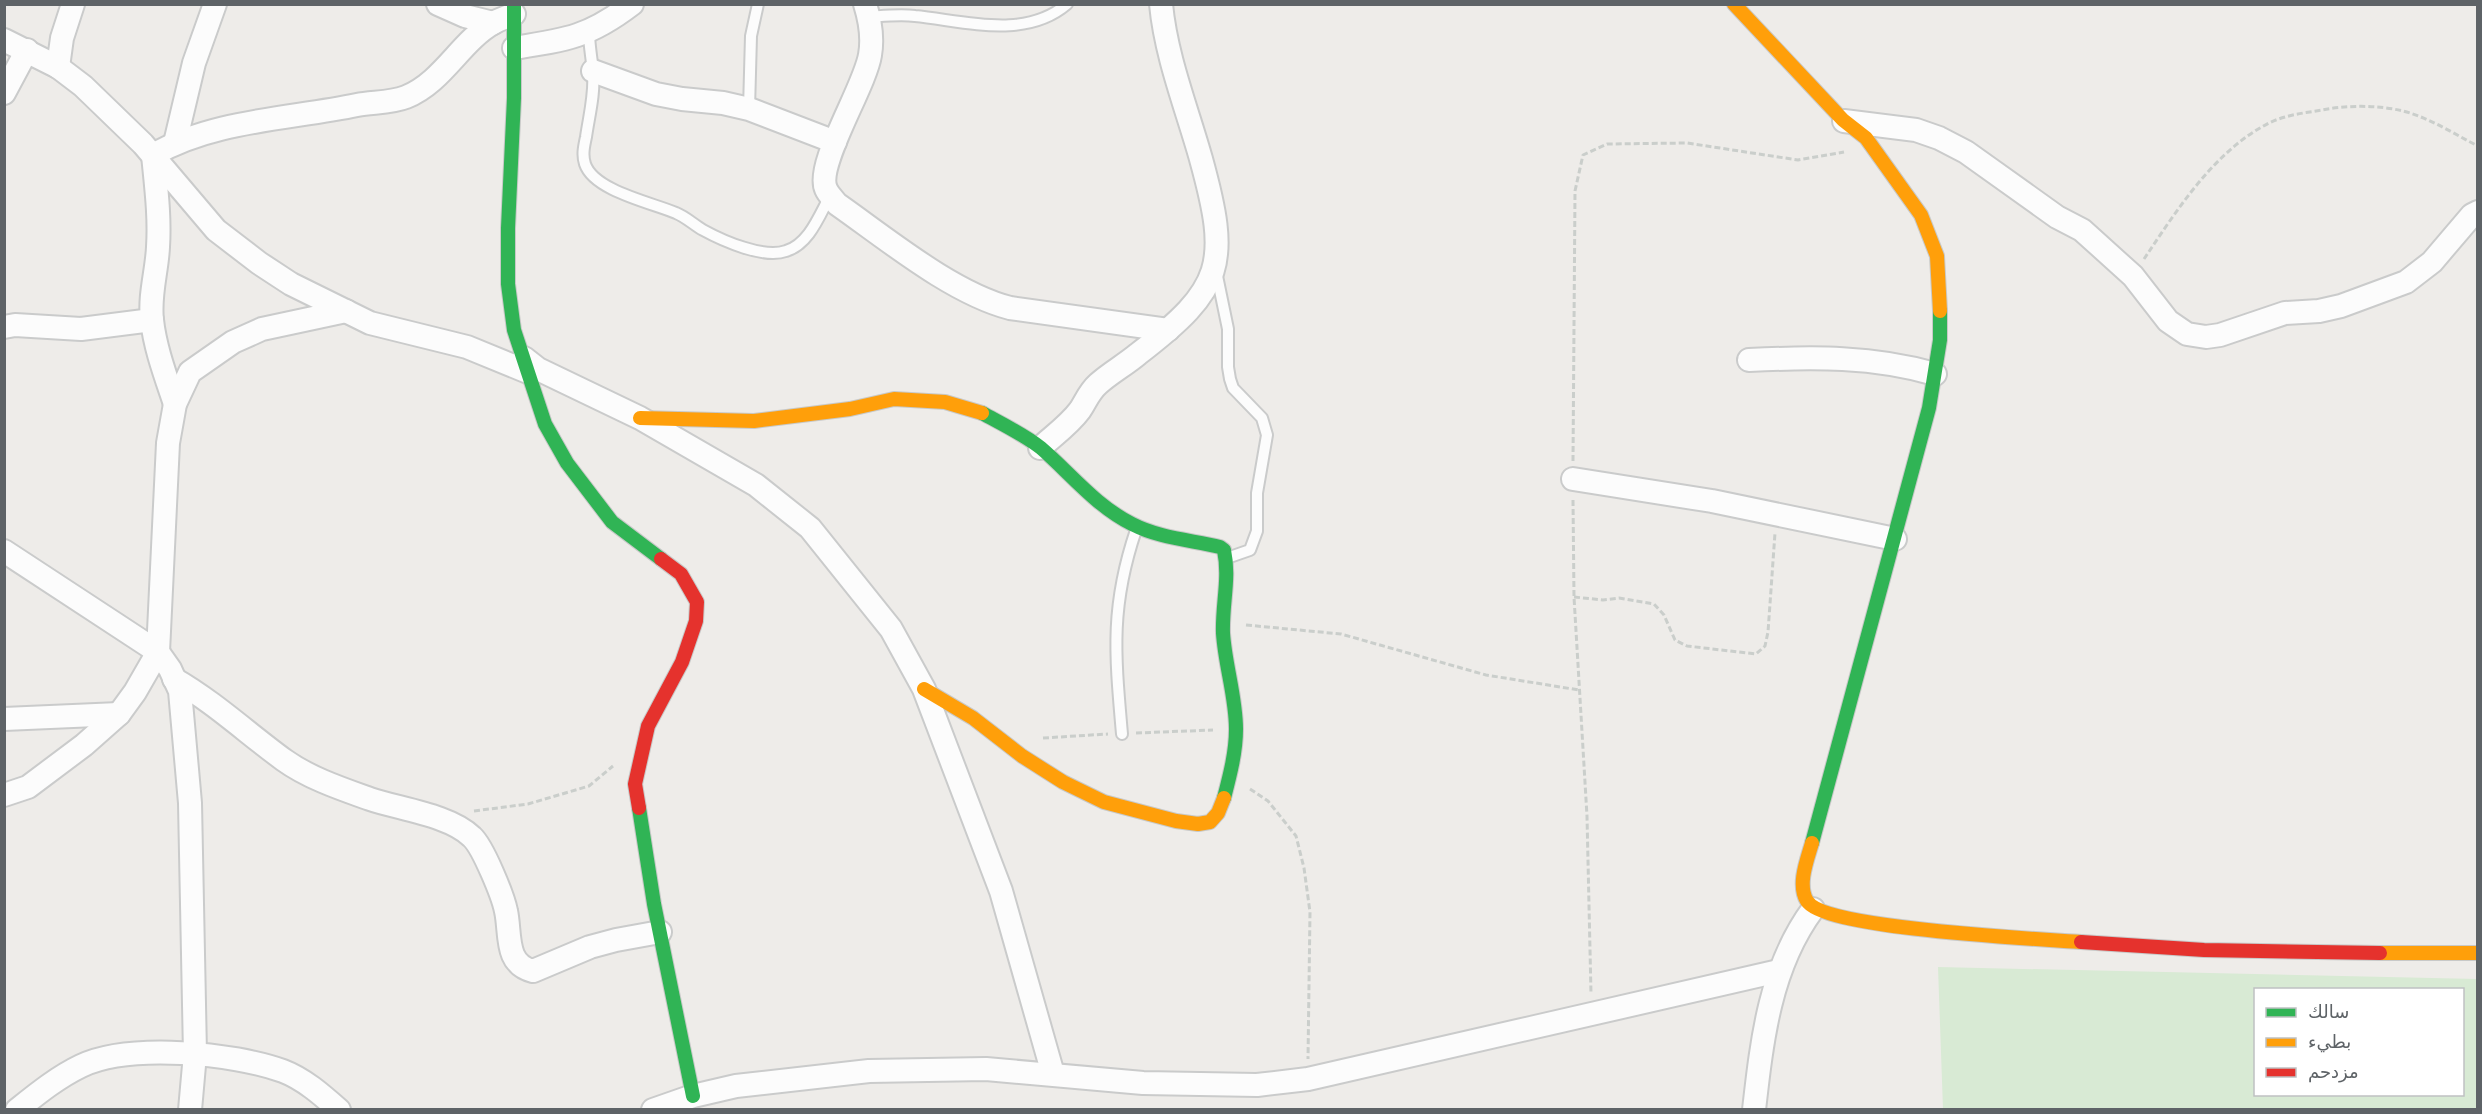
<svg xmlns="http://www.w3.org/2000/svg" width="2482" height="1114" viewBox="0 0 2482 1114" font-family="'DejaVu Sans','Noto Naskh Arabic',sans-serif">
  <rect width="100%" height="100%" fill="#eeece9"/>
  <path fill="#d8ead4" fill-rule="evenodd" d="M1938,967L2477,979V1109H1943ZM2256,990H2462V1094H2256Z"/>
  <g fill="none" stroke-linecap="round" stroke-linejoin="round">
    <defs>
      <g id="lane">
        <path d="M869,17C884,16 900,14 915,16C965,21 1025,40 1067,4"/>
        <path d="M589,32C589,46 592,59 593,73C595,94 589,116 586,137C584,146 582,155 585,164C594,191 653,203 676,213C686,217 694,225 703,230C723,241 764,259 786,251C809,244 819,216 830,196"/>
        <path d="M749,109L751,36L758,4"/>
        <path d="M1216,271L1228,329V367L1230,379L1233,388L1262,418L1267,435L1257,493V531L1250,550L1227,558"/>
        <path d="M1122,734C1115,654 1110,607 1136,530"/>
      </g>
      <g id="street">
        <path d="M438,4L465,16L493,23"/>
        <path d="M865,4C870,20 873,38 870,55C865,87 815,165 826,189C828,194 834,200 837,204C887,239 952,293 1010,308L1168,330"/>
        <path d="M4,40L58,67L83,86L143,144L216,230L259,263L291,284L370,323L467,347L528,372"/>
        <path d="M514,48C566,40 589,37 632,4"/>
        <path d="M58,67L62,38L73,4"/>
        <path d="M593,71L656,94L682,99L723,103L749,109L835,142"/>
        <path d="M4,93L27,50"/>
        <path d="M1844,121L1916,130L1939,138L1966,152L2057,217L2082,230L2133,276L2168,321L2187,334L2206,337L2220,335L2285,313L2319,311L2341,306L2406,282L2432,262L2472,215L2478,212"/>
        <path d="M175,143L194,63L215,4"/>
        <path d="M4,327L15,325L81,329L152,320"/>
        <path d="M524,358L538,369L640,418L756,485L810,528L891,629L924,689L1001,891L1053,1074"/>
        <path d="M1749,360C1813,357 1873,356 1935,374"/>
        <path d="M175,404C166,377 155,348 152,320C149,295 157,271 158,247C160,216 156,186 153,155C213,120 290,119 357,105C373,102 391,103 406,97C443,82 460,42 493,23C500,19 507,17 514,14"/>
        <path d="M1040,448C1053,436 1069,425 1080,410C1086,401 1089,392 1098,384C1110,373 1125,365 1138,354C1224,288 1230,264 1201,159C1187,109 1166,57 1161,4"/>
        <path d="M1573,479L1712,501L1895,539"/>
        <path d="M4,551L158,652L170,669L180,691L190,803L195,1054L190,1110"/>
        <path d="M174,679C214,702 247,733 284,760C309,778 342,789 370,799C399,809 450,815 472,837C483,847 503,896 506,911C511,933 504,964 533,971L590,947L616,940L660,932"/>
        <path d="M4,719L119,714"/>
        <path d="M4,795L28,787L84,745L119,714L135,692L158,652L168,443L175,404L190,372L233,342L262,329L346,311"/>
        <path d="M17,1110C37,1094 58,1077 81,1066C130,1043 233,1053 283,1071C304,1079 322,1095 339,1110"/>
        <path d="M653,1110L693,1096L736,1086L869,1071L986,1069L1143,1083L1257,1085L1308,1079L1779,971"/>
        <path d="M1754,1110C1762,1039 1770,967 1813,909"/>
      </g>
      <g id="fast">
        <path d="M514,4V98L508,228V284L514,330L545,424L567,463L612,522L661,559"/>
        <path d="M982,413C1002,424 1023,434 1041,448C1071,474 1096,506 1132,524C1159,538 1191,540 1220,547L1224,550C1230,578 1222,604 1223,633C1225,665 1236,697 1236,729C1236,752 1230,775 1224,798"/>
        <path d="M639,808L654,904L693,1096"/>
        <path d="M1812,843L1929,408L1940,340V311"/>
      </g>
      <g id="slow">
        <path d="M1734,4L1843,120L1866,138L1921,215L1937,256L1940,311"/>
        <path d="M640,418L754,421L850,409L894,399L945,402L982,413"/>
        <path d="M924,689L973,718L1022,756L1063,782L1104,802L1176,821L1198,824L1210,822L1218,813L1224,798"/>
        <path d="M1812,843C1807,860 1797,885 1807,901C1824,929 2040,939 2081,942"/>
        <path d="M2380,953H2478"/>
      </g>
      <g id="jam">
        <path d="M639,808L635,784L648,726L682,662L696,621L697,602L681,574L661,559"/>
        <path d="M2081,942L2204,950L2380,953"/>
      </g>
    </defs>
    <use href="#lane" stroke="#cacbcb" stroke-width="14"/>
    <use href="#street" stroke="#cacbcb" stroke-width="26"/>
    <use href="#fast" stroke="#c8c9c8" stroke-width="16"/>
    <use href="#slow" stroke="#c8c9c8" stroke-width="16"/>
    <use href="#jam" stroke="#c8c9c8" stroke-width="16"/>
    <g stroke="#cacecb" stroke-width="3" stroke-dasharray="6 3" stroke-linecap="butt">
      <path d="M2144,259C2177,210 2214,151 2269,123C2285,115 2304,113 2322,110C2348,105 2378,105 2403,111C2430,118 2454,134 2478,146"/>
      <path d="M1573,461L1575,191L1583,155L1607,144L1687,143L1798,160L1844,152"/>
      <path d="M1573,500L1574,597L1587,816L1591,994"/>
      <path d="M1574,597L1603,600L1619,598L1654,604L1664,615L1675,640L1687,646L1756,654L1765,646L1768,632L1775,533"/>
      <path d="M1246,625L1341,634L1486,675L1579,690"/>
      <path d="M1136,733L1213,730"/>
      <path d="M1043,738L1108,734"/>
      <path d="M1250,789L1268,801L1296,836L1304,868L1310,912L1308,1059"/>
      <path d="M474,811L528,804L589,786L613,766"/>
    </g>
    <use href="#lane" stroke="#fcfcfc" stroke-width="10"/>
    <use href="#street" stroke="#fcfcfc" stroke-width="22"/>
    <use href="#fast" stroke="#30b455" stroke-width="14"/>
    <use href="#slow" stroke="#ff9f0a" stroke-width="14"/>
    <use href="#jam" stroke="#e5322d" stroke-width="14"/>
  </g>
  <rect width="2482" height="1114" fill="none" stroke="#5e6367" stroke-width="12"/>
  <rect x="2254" y="988" width="210" height="108" fill="#ffffff" stroke="#bfc1c2" stroke-width="1.5"/>
  <rect x="2266" y="1008" width="30" height="9" fill="#30b455" stroke="#bfc1c2" stroke-width="1.5"/>
  <text x="2308" y="1018" font-size="18" fill="#5e6367">سالك</text>
  <rect x="2266" y="1038" width="30" height="9" fill="#ff9f0a" stroke="#bfc1c2" stroke-width="1.5"/>
  <text x="2308" y="1048" font-size="18" fill="#5e6367">بطيء</text>
  <rect x="2266" y="1068" width="30" height="9" fill="#e5322d" stroke="#bfc1c2" stroke-width="1.5"/>
  <text x="2308" y="1078" font-size="18" fill="#5e6367">مزدحم</text>
</svg>
